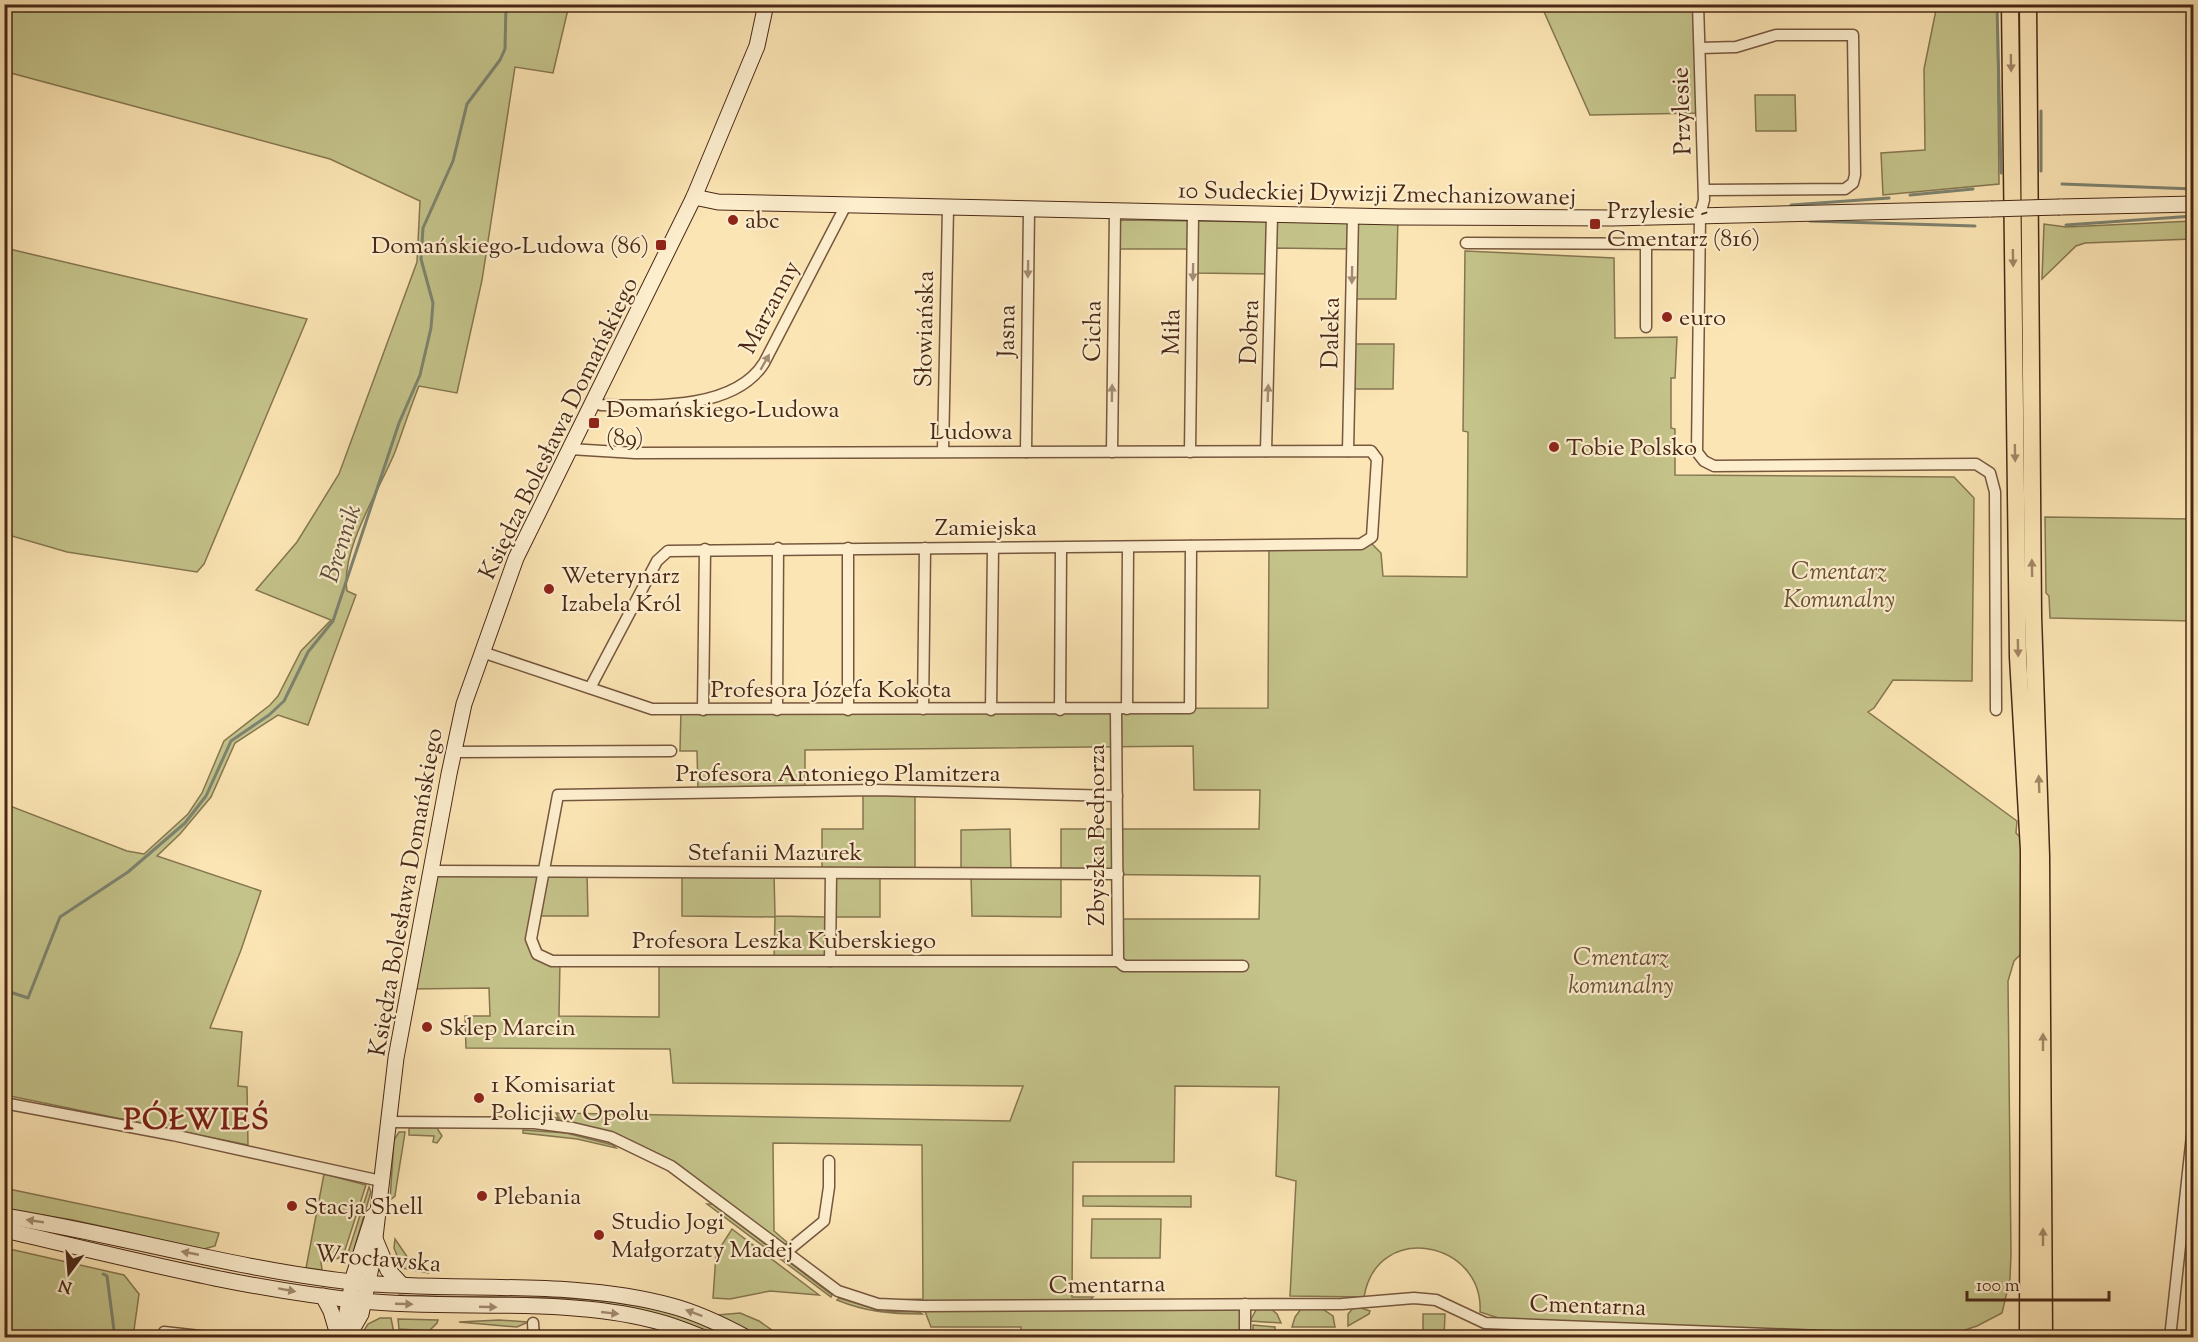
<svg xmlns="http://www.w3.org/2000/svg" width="2198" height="1342" viewBox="0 0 2198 1342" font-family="'Sorts Mill Goudy',serif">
  <rect width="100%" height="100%" fill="#fce5b4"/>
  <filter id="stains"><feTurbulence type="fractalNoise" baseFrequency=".00333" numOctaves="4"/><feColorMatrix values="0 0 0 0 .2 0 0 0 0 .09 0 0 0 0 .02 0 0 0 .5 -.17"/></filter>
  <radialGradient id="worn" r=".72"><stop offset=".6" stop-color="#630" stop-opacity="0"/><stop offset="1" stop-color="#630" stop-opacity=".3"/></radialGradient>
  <g fill="#c4c38a" stroke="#867650" stroke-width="1.5">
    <path d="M4,5H569L553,73L515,67L482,280L457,393L419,386C410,408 403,430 395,452C380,489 340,550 347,591L356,595L308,725L278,715L235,743L211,797L180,834L157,856L261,891L241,950L210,1028L242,1032L238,1086L247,1087L248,1145L5,1095V804L127,851L144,854L188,814L202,793L224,741L270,705L278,696L301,651L331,620L256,590L297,542L339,474L417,262L420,201L330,159L7,72L5,83Z"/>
    <path d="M1541,5H1698L1702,113L1590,115Z"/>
    <path d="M1937,5H1997L1999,184L1883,195L1881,153L1925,150L1924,69Z"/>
    <path d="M1755,95H1795L1796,131H1756Z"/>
    <path d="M1353,216L1398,217L1396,299H1352V249L1273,248L1272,274L1193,273V249H1117L1120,220L1276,222Z"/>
    <path d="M2193,221V239L2085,243L2076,246L2042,279L2044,224L2066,227Z"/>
    <path d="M5,248L307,319L204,564L197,572L67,552L5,534Z"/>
    <path d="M1465,251L1614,258L1615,338L1677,337L1675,378H1671V428L1675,429V475L1954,477L1974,498L1972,681L1893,680L1874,708L1868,712L2017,821L2016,833L2021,838V954L2014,961L2008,981L2011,1254L2010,1279L2002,1313L1977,1326L1940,1338L1769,1333V1338L1516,1337L1517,1324L1480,1312C1484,1241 1377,1220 1364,1297L1290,1296L1296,1181L1276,1176L1279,1087L1175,1086L1174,1162H1073L1072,1297H1093L1090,1300H1072V1305L1245,1304V1337L1021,1338V1327H931L923,1306L890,1300L923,1299L922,1145L773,1143L774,1231L788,1243L784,1244L671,1166L573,1128L564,1121L539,1116L559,1118L556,1113L1010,1121L1023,1086L673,1083L670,1049L466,1048L465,1016H490L489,988L409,989L431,871L587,872L588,916H535L532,945L560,961L559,1016L659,1017V961H774L775,917L682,916V872L774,873L775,916L830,917L831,873H822V829H863V791H915V873H880V917H830V961H1118V919H1259L1260,876L1061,874V917L972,916L971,874L961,873V830L1010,829L1011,873H1061V829H1259L1260,790H1194L1193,746L805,750V791L698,793L697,751H680L681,710L1268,708L1269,545L1369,541L1381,553L1383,576L1467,577L1468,432L1463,431Z"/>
    <path d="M1350,344H1394L1393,389H1349Z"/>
    <path d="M2045,517L2193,519V621L2050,618L2049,596L2046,593Z"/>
    <path d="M409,1128H437L442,1136L437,1143L433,1142L434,1136L409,1135Z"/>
    <path d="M523,1130L566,1133L613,1145L616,1148L577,1139L523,1133Z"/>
    <path d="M399,1132H405C402,1153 398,1174 395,1196L390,1200L394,1140Z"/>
    <path d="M324,1174L366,1185L345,1250L339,1258L321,1262L322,1270L306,1268Z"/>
    <path d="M369,1187L371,1192L352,1256L348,1253Z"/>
    <path d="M4,1188L219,1233L215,1246L204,1249L73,1220L5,1209Z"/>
    <path d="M1083,1196H1191V1207L1083,1206Z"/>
    <path d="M707,1204H713L832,1295L831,1297Z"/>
    <path d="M1092,1219H1161L1160,1258H1091Z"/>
    <path d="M732,1229L819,1295L770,1291L730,1299L713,1298L716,1254Z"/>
    <path d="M395,1239L410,1261L429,1273L402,1268L394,1248Z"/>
    <path d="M5,1248L124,1275L139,1294L133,1337H5Z"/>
    <path d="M399,1295C485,1300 571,1291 655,1309C682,1314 707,1326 732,1337H721L684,1322L399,1298Z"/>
    <path d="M839,1298L881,1311L919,1312L922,1314C891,1314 866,1312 837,1300Z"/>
    <path d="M1355,1306L1370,1311L1369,1314L1348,1326V1314Z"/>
    <path d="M1269,1307L1277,1314L1281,1323L1250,1321L1256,1310Z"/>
    <path d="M1321,1308L1333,1316L1335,1327H1292L1295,1317L1301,1309Z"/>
    <path d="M740,1313L759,1321L782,1337H761L717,1315Z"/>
    <path d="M1423,1314H1445L1444,1337H1430L1423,1330Z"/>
    <path d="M380,1318H391L394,1333L383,1337H360L368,1324Z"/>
    <path d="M398,1319L438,1320L437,1323L429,1331L399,1329Z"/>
    <path d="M499,1320L528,1322L517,1327L459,1322Z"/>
    <path d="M1253,1325L1275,1327V1337H1253Z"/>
    <rect x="1293" y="1332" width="42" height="5"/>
  </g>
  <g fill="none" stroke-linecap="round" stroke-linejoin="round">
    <g stroke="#7d8370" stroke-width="3">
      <path d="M1997,4L2001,173"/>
      <path d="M2041,111V171"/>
      <path d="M2062,184L2194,189"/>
      <path d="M1910,195L1973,189"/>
      <path d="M1791,205L1889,198"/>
      <path d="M1810,221L1975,226"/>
      <path d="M2066,225L2194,216"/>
      <path d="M4,990L28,998L60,917L128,872L185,823L206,796L231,741L269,715L284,701L308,652L333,621L399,423L420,375L431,328L433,303L421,259L423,228L453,161L467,104L500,60L505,49L506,4"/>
      <path d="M103,1274L107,1276L115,1338"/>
    </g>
    <defs>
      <g id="street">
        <path d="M1698,4L1704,200L1700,215L1697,452L1704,461L1714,466L1976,464L1990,473L1995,492L1996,710"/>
        <path d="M1700,48L1736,47L1776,35H1853L1855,175L1853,183L1845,189L1704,190"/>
        <path d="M1466,243L1699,244"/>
        <path d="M1646,327V244"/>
        <path d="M594,402L601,405C650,406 734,411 764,363L846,205"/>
        <path d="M570,449L635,453L1371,451L1377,459L1372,537L1361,544L668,551L657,561L590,688"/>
        <path d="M943,451L948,208"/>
        <path d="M1266,451L1272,215"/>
        <path d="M1348,451L1353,216"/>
        <path d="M1026,452L1029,210"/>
        <path d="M1112,452L1115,212"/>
        <path d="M1190,452L1193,213"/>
        <path d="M848,548V710"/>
        <path d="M482,652L652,709L1190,708L1191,546"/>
        <path d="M923,709L925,548"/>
        <path d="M1116,709L1118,961"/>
        <path d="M1127,709L1128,547"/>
        <path d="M703,710L705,549"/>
        <path d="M777,710L778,548"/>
        <path d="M991,710L993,548"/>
        <path d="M1060,710L1061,548"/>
        <path d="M453,752L671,751"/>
        <path d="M1117,796L875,790L558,795L531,939L537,954L552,961H1118"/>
        <path d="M431,871L1118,874"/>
        <path d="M830,961L831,873"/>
        <path d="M1118,961L1124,966H1243"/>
        <path d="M4,1103L173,1135L381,1181"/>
        <path d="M387,1122L534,1123L573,1128L611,1137L671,1166L838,1291L878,1304L923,1306L1342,1304L1414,1298L1436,1300L1485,1323L1872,1338"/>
        <path d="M785,1253L824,1221L829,1187V1161"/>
        <path d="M1245,1304V1338"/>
        <path d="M533,1323L534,1338"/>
        <path d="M164,1332L218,1338"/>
        <path d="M2170,1338L2194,1117"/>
      </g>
      <g id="secondary">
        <path d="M694,197L718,202L1398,217L1611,218L1991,209"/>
        <path d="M2060,207L2194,204"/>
        <path d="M4,1216C121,1235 235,1269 352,1282C456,1293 570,1278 672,1306C698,1313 723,1325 747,1338"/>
        <path d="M4,1230C122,1257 242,1289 362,1301C454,1310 563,1297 652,1320C670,1324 687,1331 704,1338"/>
        <path d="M375,1239L388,1270L402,1285"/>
        <path d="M323,1296L331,1311L339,1338"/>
        <path d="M342,1338L354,1275L373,1216"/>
        <path d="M347,1338L361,1314L372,1263L396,1058L449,774L464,704L516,558L694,197L757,46L766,4"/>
      </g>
      <g id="primary">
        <path d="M2010,4L2018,657L2029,850L2028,1338"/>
        <path d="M2028,4L2033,616L2041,856L2044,1338"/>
      </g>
    </defs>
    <use href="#street" stroke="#76573e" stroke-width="13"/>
    <use href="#secondary" stroke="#492816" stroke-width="17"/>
    <use href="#primary" stroke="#492816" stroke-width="19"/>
    <use href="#street" stroke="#fdeece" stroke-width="10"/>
    <use href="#secondary" stroke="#fdeece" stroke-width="15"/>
    <use href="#primary" stroke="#fce5b4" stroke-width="16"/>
    <defs>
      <path id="secondary-bridge" d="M1991,209L2060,207"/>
    </defs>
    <use href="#secondary-bridge" stroke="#492816" stroke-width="17" stroke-linecap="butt"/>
    <use href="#secondary-bridge" stroke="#fdeece" stroke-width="15"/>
  </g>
  <defs><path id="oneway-solid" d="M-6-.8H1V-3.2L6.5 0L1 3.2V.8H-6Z" transform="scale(1.5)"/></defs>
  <g fill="#a28665">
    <use href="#oneway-solid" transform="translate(2011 63) rotate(89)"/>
    <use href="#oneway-solid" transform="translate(2013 258) rotate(89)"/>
    <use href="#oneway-solid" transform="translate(2015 453) rotate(89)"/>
    <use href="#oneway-solid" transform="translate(2032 568) rotate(-91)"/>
    <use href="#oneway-solid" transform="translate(2018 648) rotate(89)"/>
    <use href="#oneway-solid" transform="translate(2039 784) rotate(-92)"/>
    <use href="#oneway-solid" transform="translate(2043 1042) rotate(-90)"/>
    <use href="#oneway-solid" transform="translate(2043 1237) rotate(-90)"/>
  </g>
  <g fill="#a38b72">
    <use href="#oneway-solid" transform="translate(1028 269) rotate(91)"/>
    <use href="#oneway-solid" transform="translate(1193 272) rotate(91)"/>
    <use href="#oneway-solid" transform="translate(1352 275) rotate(91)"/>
    <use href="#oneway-solid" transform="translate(765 362) rotate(-60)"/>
    <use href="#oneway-solid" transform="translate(1112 393) rotate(-89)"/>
    <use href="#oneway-solid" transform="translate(1268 393) rotate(-88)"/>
    <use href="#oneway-solid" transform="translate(35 1221) rotate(-171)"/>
    <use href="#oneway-solid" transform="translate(190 1253) rotate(-169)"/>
    <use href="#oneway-solid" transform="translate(287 1290) rotate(10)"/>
    <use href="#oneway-solid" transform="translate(404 1304) rotate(2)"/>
    <use href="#oneway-solid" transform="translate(488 1307) rotate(2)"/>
    <use href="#oneway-solid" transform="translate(610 1313) rotate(6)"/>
    <use href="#oneway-solid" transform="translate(694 1313) rotate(-159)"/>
  </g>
  <g fill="#8f2418" stroke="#fdeece" stroke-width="2">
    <circle cx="733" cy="220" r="6"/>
    <rect x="1589" y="218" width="12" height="12" rx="3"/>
    <rect x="655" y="239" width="12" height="12" rx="3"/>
    <circle cx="1667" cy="317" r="6"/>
    <rect x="588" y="417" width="12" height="12" rx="3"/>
    <circle cx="1554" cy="447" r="6"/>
    <circle cx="549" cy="589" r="6"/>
    <circle cx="427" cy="1027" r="6"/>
    <circle cx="479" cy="1098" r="6"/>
    <circle cx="482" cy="1196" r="6"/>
    <circle cx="292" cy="1206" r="6"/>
    <circle cx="599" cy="1235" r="6"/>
  </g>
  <g text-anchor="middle" stroke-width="4.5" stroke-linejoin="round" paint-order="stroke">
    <g font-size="24" fill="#492816" stroke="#fdeece">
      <text transform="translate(1681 111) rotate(-92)" y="8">Przylesie</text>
      <text transform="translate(1377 193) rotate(1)" y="8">10 Sudeckiej Dywizji Zmechanizowanej</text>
      <text transform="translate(769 307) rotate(-62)" y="8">Marzanny</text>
      <text transform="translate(924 329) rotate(-89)" y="8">Słowiańska</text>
      <text transform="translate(1006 331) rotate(-89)" y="8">Jasna</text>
      <text transform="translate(1092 331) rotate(-89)" y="8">Cicha</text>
      <text transform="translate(1171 332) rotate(-89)" y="8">Miła</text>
      <text transform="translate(1249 332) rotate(-88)" y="8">Dobra</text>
      <text transform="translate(1330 333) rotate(-89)" y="8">Daleka</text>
      <text transform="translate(558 428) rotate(-64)" y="8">Księdza Bolesława Domańskiego</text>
      <text x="971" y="439">Ludowa</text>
      <text x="986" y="535">Zamiejska</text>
      <text x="831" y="697">Profesora Józefa Kokota</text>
      <text x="838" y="781">Profesora Antoniego Plamitzera</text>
      <text transform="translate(1096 835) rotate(-90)" y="8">Zbyszka Bednorza</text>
      <text x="775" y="860">Stefanii Mazurek</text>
      <text transform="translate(405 892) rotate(-80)" y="8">Księdza Bolesława Domańskiego</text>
      <text x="784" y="948">Profesora Leszka Kuberskiego</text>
      <text transform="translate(378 1258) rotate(5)" y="8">Wrocławska</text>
      <text transform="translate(1107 1284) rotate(-1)" y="8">Cmentarna</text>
      <text transform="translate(1588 1305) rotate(2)" y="8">Cmentarna</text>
    </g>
    <g font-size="24" fill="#492816" stroke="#fdeece" text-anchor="start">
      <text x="1607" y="218">Przylesie -<tspan x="1607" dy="28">Cmentarz (816)</tspan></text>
      <text x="745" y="228">abc</text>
      <text x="649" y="253" text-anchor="end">Domańskiego-Ludowa (86)</text>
      <text x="1679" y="325">euro</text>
      <text x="606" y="417">Domańskiego-Ludowa<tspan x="606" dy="28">(89)</tspan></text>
      <text x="1566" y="455">Tobie Polsko</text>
      <text x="561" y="583">Weterynarz<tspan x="561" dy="28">Izabela Król</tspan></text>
      <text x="439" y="1035">Sklep Marcin</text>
      <text x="491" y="1092">1 Komisariat<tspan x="491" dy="28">Policji w Opolu</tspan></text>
      <text x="494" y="1204">Plebania</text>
      <text x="304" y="1214">Stacja Shell</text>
      <text x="611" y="1229">Studio Jogi<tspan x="611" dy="28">Małgorzaty Madej</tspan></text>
    </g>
    <g font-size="24" font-style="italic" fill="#684f33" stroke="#fdeece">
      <text x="1839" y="579">Cmentarz<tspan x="1839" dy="28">Komunalny</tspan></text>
      <text x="1621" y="965">Cmentarz<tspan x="1621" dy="28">komunalny</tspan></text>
    </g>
    <g font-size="26" font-style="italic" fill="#5e4e3c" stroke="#fdeece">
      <text transform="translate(340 543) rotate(-72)" y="9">Brennik</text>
    </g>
    <g font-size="30" font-weight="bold" letter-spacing="1.5" fill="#7a1f14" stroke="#fdeece">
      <text x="197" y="1129">PÓŁWIEŚ</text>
    </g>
  </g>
  <rect width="2198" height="1342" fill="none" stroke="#fce5b4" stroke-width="24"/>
  <rect x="6" y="6" width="2186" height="1330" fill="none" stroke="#492816" stroke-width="3"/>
  <rect x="12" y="12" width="2174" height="1318" fill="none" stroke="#492816" stroke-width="1.5"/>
  <g transform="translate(69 1273) rotate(196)" stroke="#fdeece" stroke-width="4.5" paint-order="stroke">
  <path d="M0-4.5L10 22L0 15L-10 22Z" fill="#492816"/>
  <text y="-9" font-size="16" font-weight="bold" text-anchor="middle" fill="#492816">N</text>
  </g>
  <path d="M1967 1291v9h142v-9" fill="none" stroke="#492816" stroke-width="3"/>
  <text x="1976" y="1291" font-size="18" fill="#492816" stroke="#fdeece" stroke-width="4.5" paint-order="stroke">100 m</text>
  <rect width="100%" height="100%" filter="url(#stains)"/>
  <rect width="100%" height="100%" fill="url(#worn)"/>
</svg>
